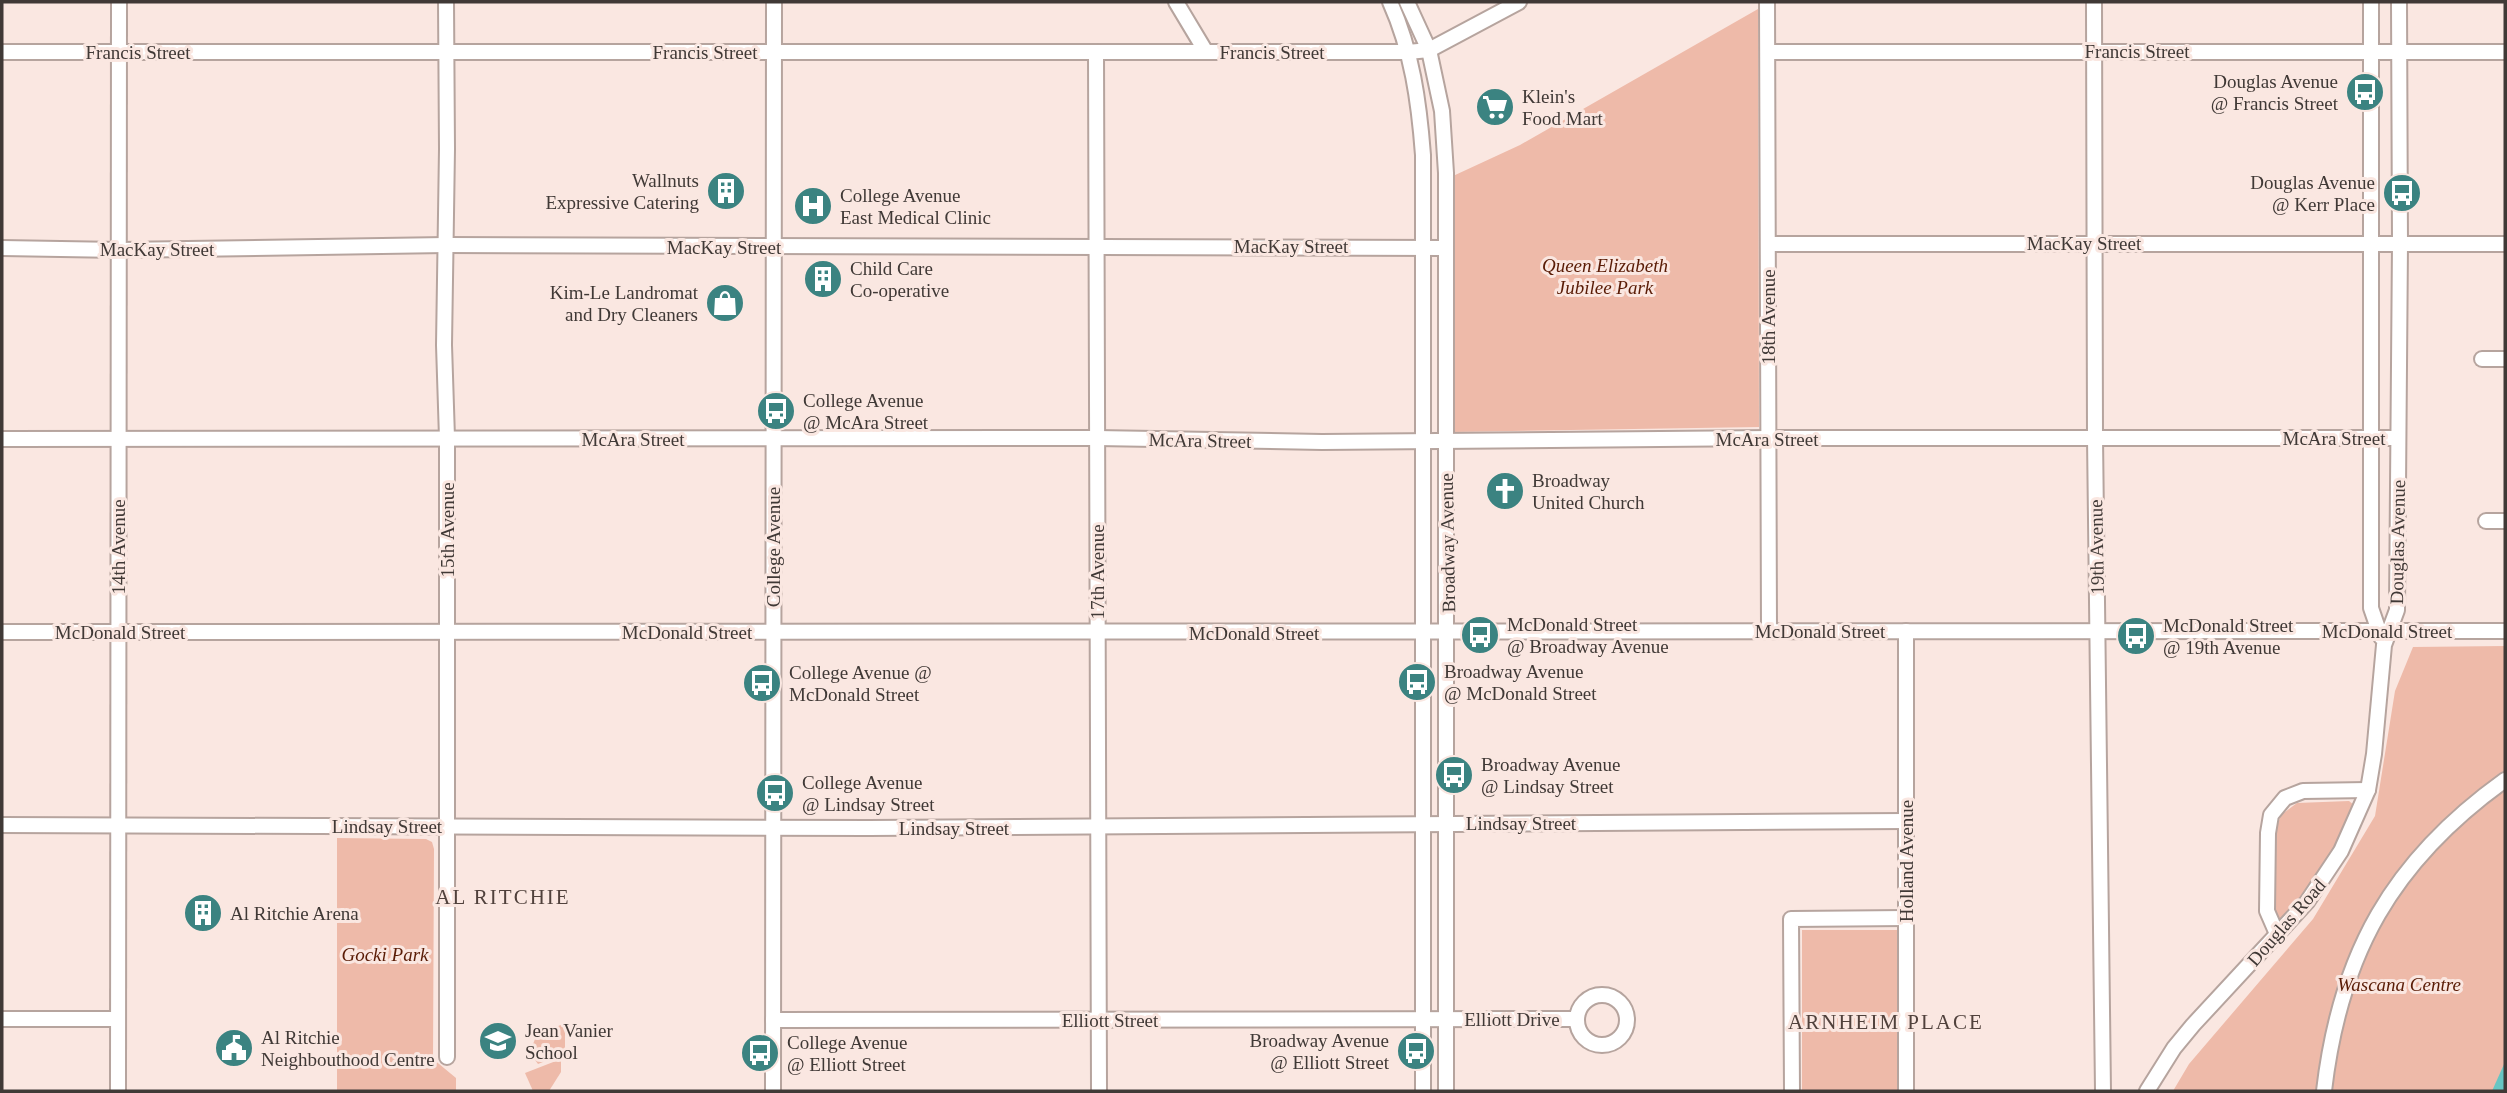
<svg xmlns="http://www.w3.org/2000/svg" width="2507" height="1093" viewBox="0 0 2507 1093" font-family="Georgia,serif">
  <rect width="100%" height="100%" fill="#fae7e1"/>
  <g fill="#eebaa9">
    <path d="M1758,9L1759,427L1450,432L1453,176L1520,145Z"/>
    <path d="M2505,646V1091H2173L2189,1064L2313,919L2375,816L2395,691L2413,647Z"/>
    <path d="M2349,801L2354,805C2335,851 2316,881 2284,918L2278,919L2275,915L2276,829L2281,815L2297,803Z"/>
    <path d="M337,838L426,839L432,842L434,849L433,1059L456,1078V1091H337Z"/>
    <path d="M1802,930H1898L1899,1091H1802Z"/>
    <path d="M565,1023V1053L538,1064L530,1053L536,1036Z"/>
    <path d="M561,1059V1072L549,1091H533L525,1073Z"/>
  </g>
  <path fill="#67c6c3" d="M2505,1062V1091H2492Z"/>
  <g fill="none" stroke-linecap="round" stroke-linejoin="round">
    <defs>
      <g id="minor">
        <path d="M446,2L447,149L444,345L447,438V1057"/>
        <path d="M1176,2L1206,52"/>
        <path d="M1390,2C1412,51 1419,102 1423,155V1091"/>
        <path d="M1407,2L1429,50L1442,111L1446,173V1091"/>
        <path d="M1767,2L1769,632"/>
        <path d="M2094,2L2095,438L2103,1091"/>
        <path d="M2371,2V608L2381,637"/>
        <path d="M2,52H1408L1429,50L1519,2"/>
        <path d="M1096,52L1099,1091"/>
        <path d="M1768,52H2505"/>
        <path d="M1768,244H2505"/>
        <path d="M2,248L119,250L446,245L1445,248"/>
        <path d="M2482,359H2505"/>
        <path d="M2,439L1097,438L1322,442L1769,438H2398"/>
        <path d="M2486,521H2505"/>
        <path d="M1906,631V1091"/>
        <path d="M2,632L2505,631"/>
        <path d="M2,825L869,828L1906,821"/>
        <path d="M2277,934L2267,911L2268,833L2271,815L2285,798L2303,791L2368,790"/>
        <circle cx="1602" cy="1020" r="25"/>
        <path d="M2,1019H117"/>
        <path d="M773,1020L1577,1019"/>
        <path d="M118,1091L119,2"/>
        <path d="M773,1091L774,2"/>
        <path d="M1792,1091L1791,919L1906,918"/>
        <path d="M2147,1091L2174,1048L2193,1025L2307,902L2341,851L2368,790L2374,754L2384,645L2397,610L2400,244L2399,2"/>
        <path d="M2324,1091C2340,954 2392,861 2505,780"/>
      </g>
    </defs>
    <use href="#minor" stroke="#b6a49e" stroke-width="18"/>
    <use href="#minor" stroke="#fff" stroke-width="14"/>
  </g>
  <defs>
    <symbol id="bus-disc" viewBox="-11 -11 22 22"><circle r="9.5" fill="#3b8381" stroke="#fae7e1"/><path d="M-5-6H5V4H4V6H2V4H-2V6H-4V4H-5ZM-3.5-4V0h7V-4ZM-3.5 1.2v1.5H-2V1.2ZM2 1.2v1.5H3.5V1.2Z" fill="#fff"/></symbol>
    <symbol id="supermarket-disc" viewBox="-11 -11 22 22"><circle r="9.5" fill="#3b8381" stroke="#fae7e1"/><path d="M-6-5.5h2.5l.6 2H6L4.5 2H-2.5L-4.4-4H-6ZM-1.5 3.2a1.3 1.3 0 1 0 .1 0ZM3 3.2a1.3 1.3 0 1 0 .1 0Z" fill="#fff"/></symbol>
    <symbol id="building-disc" viewBox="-11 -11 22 22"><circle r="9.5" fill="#3b8381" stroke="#fae7e1"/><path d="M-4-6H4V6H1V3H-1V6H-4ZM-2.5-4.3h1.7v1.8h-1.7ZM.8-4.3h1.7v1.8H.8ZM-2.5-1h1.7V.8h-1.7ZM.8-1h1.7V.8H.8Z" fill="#fff"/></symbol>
    <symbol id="hospital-disc" viewBox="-11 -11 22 22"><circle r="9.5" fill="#3b8381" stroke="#fae7e1"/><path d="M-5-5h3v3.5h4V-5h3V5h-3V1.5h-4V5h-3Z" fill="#fff"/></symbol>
    <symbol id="shop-disc" viewBox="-11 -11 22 22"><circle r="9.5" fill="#3b8381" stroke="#fae7e1"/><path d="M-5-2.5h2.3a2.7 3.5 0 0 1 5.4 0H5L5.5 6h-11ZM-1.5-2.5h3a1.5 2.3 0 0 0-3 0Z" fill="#fff"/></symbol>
    <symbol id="church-disc" viewBox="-11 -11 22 22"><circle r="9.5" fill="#3b8381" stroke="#fae7e1"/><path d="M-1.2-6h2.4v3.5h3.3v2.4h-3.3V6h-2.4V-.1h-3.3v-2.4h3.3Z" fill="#fff"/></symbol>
    <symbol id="school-disc" viewBox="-11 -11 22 22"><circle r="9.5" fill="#3b8381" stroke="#fae7e1"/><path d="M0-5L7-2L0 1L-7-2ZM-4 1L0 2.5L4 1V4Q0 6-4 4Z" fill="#fff"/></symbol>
    <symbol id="civic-disc" viewBox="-11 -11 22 22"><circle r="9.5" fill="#3b8381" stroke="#fae7e1"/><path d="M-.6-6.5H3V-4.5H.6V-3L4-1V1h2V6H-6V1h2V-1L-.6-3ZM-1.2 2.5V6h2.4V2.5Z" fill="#fff"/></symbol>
  </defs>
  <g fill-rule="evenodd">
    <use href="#bus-disc" x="2343" y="70" width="44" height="44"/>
    <use href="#supermarket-disc" x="1473" y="85" width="44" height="44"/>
    <use href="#building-disc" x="704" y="169" width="44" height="44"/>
    <use href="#bus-disc" x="2380" y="171" width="44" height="44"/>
    <use href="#hospital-disc" x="791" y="184" width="44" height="44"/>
    <use href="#building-disc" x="801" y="257" width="44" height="44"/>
    <use href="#shop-disc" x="703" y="281" width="44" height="44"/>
    <use href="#bus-disc" x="754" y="389" width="44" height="44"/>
    <use href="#church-disc" x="1483" y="469" width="44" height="44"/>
    <use href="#bus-disc" x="1458" y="613" width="44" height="44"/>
    <use href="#bus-disc" x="2114" y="614" width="44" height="44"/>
    <use href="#bus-disc" x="1395" y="660" width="44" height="44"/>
    <use href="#bus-disc" x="740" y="661" width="44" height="44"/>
    <use href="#bus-disc" x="1432" y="753" width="44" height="44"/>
    <use href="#bus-disc" x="753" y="771" width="44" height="44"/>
    <use href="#building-disc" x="181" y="891" width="44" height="44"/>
    <use href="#school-disc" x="476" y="1019" width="44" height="44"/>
    <use href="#civic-disc" x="212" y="1026" width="44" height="44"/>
    <use href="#bus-disc" x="1394" y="1029" width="44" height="44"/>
    <use href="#bus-disc" x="738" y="1031" width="44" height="44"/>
  </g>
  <g text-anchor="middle" stroke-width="6" stroke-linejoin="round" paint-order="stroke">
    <g font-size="19" fill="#403936" stroke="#fae7e1">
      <text x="2137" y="58">Francis Street</text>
      <text x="138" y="59">Francis Street</text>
      <text x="705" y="59">Francis Street</text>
      <text x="1272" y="59">Francis Street</text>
      <text x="2084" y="250">MacKay Street</text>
      <text x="1291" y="253">MacKay Street</text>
      <text x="724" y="254">MacKay Street</text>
      <text x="157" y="256">MacKay Street</text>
      <text transform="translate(1768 317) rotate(-90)" y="7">18th Avenue</text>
      <text x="2334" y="445">McAra Street</text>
      <text x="633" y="446">McAra Street</text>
      <text x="1767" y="446">McAra Street</text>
      <text transform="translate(1200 440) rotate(1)" y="7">McAra Street</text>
      <text transform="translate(447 530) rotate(-90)" y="7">15th Avenue</text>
      <text transform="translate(2397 542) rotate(-89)" y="7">Douglas Avenue</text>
      <text transform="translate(1447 543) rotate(-91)" y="7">Broadway Avenue</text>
      <text transform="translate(118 547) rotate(-90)" y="7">14th Avenue</text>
      <text transform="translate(773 547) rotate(-90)" y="7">College Avenue</text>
      <text transform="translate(2096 547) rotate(-91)" y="7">19th Avenue</text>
      <text transform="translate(1097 572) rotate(-90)" y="7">17th Avenue</text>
      <text x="1820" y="638">McDonald Street</text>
      <text x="2387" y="638">McDonald Street</text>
      <text x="120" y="639">McDonald Street</text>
      <text x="687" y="639">McDonald Street</text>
      <text x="1254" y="640">McDonald Street</text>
      <text x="1521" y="830">Lindsay Street</text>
      <text x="387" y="833">Lindsay Street</text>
      <text x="954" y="835">Lindsay Street</text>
      <text transform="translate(1906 861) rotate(-90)" y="7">Holland Avenue</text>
      <text transform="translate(2286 922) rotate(-49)" y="7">Douglas Road</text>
      <text x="1512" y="1026">Elliott Drive</text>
      <text x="1110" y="1027">Elliott Street</text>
    </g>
    <g font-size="19" fill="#403936" stroke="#fae7e1" text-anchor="start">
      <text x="2338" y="88" text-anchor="end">Douglas Avenue<tspan x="2338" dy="22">@ Francis Street</tspan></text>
      <text x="1522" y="103">Klein's<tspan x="1522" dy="22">Food Mart</tspan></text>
      <text x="699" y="187" text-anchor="end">Wallnuts<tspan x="699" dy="22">Expressive Catering</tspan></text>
      <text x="2375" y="189" text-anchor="end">Douglas Avenue<tspan x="2375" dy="22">@ Kerr Place</tspan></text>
      <text x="840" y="202">College Avenue<tspan x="840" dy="22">East Medical Clinic</tspan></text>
      <text x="850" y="275">Child Care<tspan x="850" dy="22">Co-operative</tspan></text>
      <text x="698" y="299" text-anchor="end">Kim-Le Landromat<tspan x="698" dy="22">and Dry Cleaners</tspan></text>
      <text x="803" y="407">College Avenue<tspan x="803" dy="22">@ McAra Street</tspan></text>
      <text x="1532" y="487">Broadway<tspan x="1532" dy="22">United Church</tspan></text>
      <text x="1507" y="631">McDonald Street<tspan x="1507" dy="22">@ Broadway Avenue</tspan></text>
      <text x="2163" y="632">McDonald Street<tspan x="2163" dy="22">@ 19th Avenue</tspan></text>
      <text x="1444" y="678">Broadway Avenue<tspan x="1444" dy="22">@ McDonald Street</tspan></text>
      <text x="789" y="679">College Avenue @<tspan x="789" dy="22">McDonald Street</tspan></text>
      <text x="1481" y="771">Broadway Avenue<tspan x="1481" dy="22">@ Lindsay Street</tspan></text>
      <text x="802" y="789">College Avenue<tspan x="802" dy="22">@ Lindsay Street</tspan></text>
      <text x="230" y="920">Al Ritchie Arena</text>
      <text x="525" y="1037">Jean Vanier<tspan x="525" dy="22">School</tspan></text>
      <text x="261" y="1044">Al Ritchie<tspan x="261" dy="22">Neighbouthood Centre</tspan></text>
      <text x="1389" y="1047" text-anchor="end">Broadway Avenue<tspan x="1389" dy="22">@ Elliott Street</tspan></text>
      <text x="787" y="1049">College Avenue<tspan x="787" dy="22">@ Elliott Street</tspan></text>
    </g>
    <g font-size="19" font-style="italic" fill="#5a1c06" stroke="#fae7e1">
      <text x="1605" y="272">Queen Elizabeth<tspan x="1605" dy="22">Jubilee Park</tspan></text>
      <text x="385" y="961">Gocki Park</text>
      <text x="2399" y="991">Wascana Centre</text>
    </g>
    <g font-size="21" letter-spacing="2" fill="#50413c" stroke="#fae7e1">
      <text x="503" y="904">AL RITCHIE</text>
      <text x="1886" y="1029">ARNHEIM PLACE</text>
    </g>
  </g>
  <rect width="2507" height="1093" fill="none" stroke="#403936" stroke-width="7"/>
</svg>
